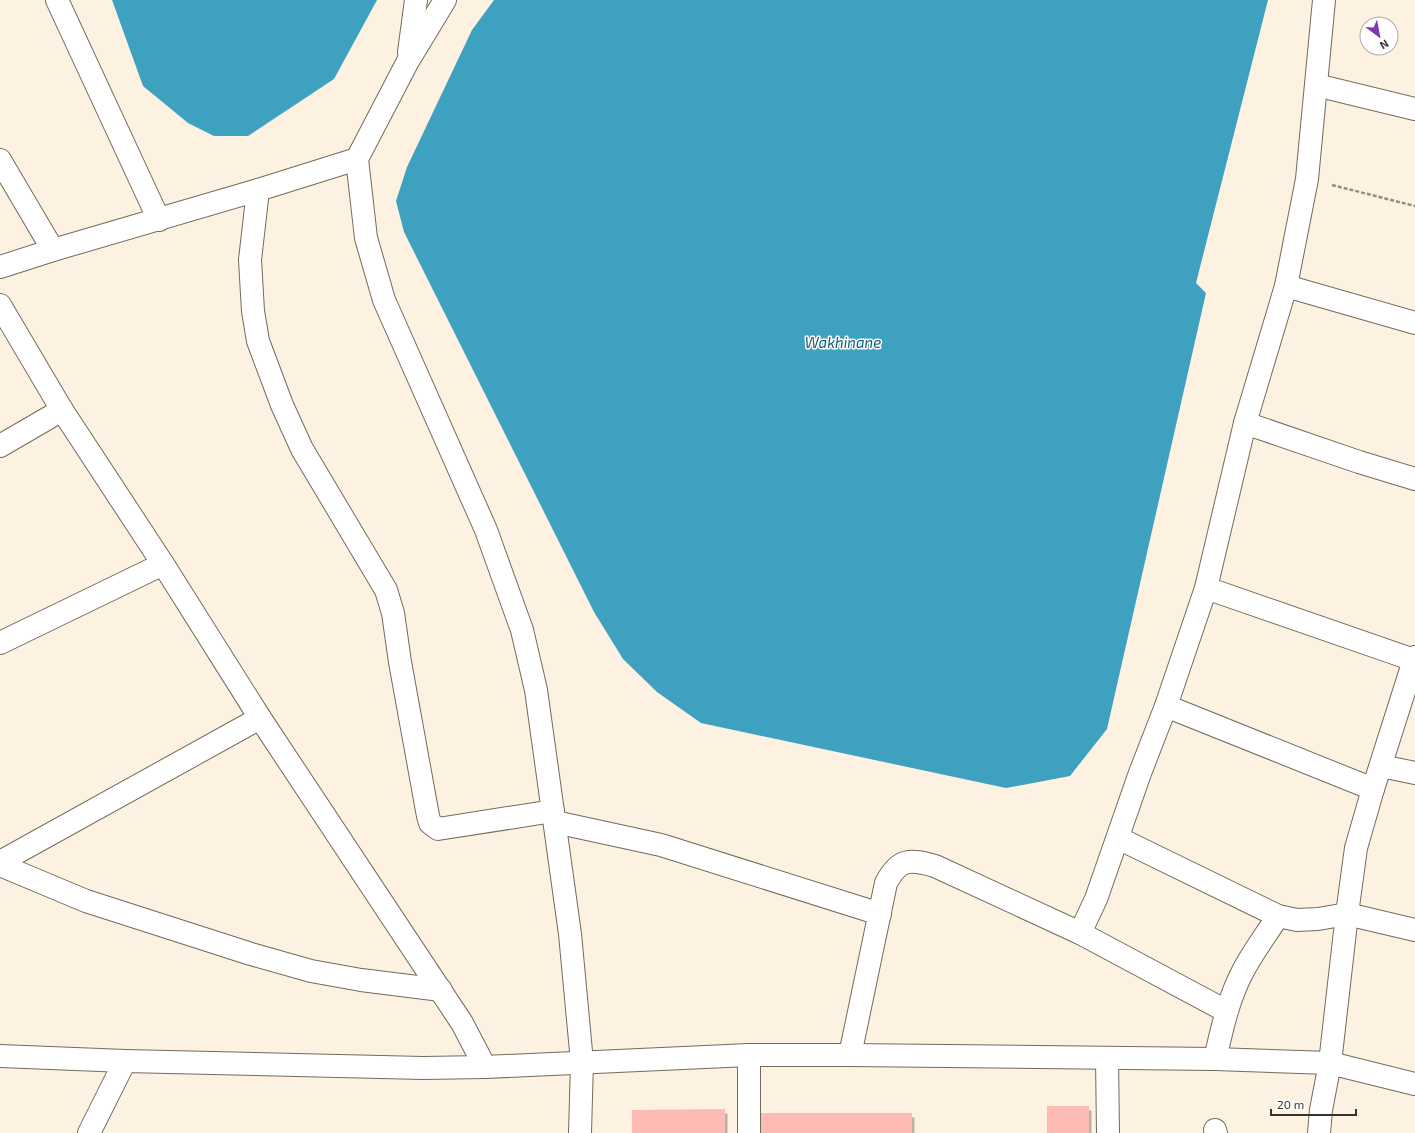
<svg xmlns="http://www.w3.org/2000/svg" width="1415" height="1133" viewBox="0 0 1415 1133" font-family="'Exo 2',sans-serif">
  <defs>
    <filter id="shadow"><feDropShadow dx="2.5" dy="4.5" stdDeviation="0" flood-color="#0004"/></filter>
  </defs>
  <rect width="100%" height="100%" fill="#fdf1e1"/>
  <g fill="#3fa1c0">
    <path d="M112,0H377L334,79L248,136H214L188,123L143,86Z"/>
    <path d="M494,0H1268L1196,283L1206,293L1107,729L1070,776L1006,788L701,723L657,692L623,659L594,612L404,232L396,201L407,167L472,30Z"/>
  </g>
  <g fill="#febab4" filter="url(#shadow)">
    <rect x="1047" y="1106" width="42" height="27"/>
    <path d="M725,1109V1133H632V1110Z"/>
    <path d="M759,1113H912V1133H758Z"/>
  </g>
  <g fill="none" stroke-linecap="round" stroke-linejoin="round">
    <defs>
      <g id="minor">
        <path d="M57,0L159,220"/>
        <path d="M445,0L408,61L357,159L366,238L384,300L486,530L522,630L536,690L570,934L582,1062L580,1133"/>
        <path d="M409,52L416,0"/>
        <path d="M1316,85L1415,109"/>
        <path d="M0,160L53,250"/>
        <path d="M258,190L250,260L253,311L258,341L282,405L302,449L386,590L393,613L400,662L428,816L430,823L438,829L553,811"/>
        <path d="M0,267L53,250L258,190L357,159"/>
        <path d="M1286,286L1415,323"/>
        <path d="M0,305L62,410L163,564L260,718L462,1023L485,1067"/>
        <path d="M1245,423L1359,462L1415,479"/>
        <path d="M0,446L62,410"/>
        <path d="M1206,588L1414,660"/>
        <path d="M0,643L163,564"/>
        <path d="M1166,706L1373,789"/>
        <path d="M1381,766L1415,773"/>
        <path d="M555,822L661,845L880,914"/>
        <path d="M1118,838L1278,916L1297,920L1318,919L1347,914L1415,930"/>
        <path d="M0,862L260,718"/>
        <path d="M0,865L86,901L251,954L311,971L361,980L441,990"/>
        <path d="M1080,933L1096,899L1140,773L1166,706L1206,588L1245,423L1286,286L1307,179L1324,0"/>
        <path d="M850,1055L886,883C899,858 910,859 935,866L1080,933L1226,1011"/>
        <path d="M0,1056L125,1061L423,1068L485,1067L749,1055H850L1215,1059L1330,1063L1415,1084"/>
        <path d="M1107,1058L1108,1133"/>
        <path d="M1215,1059C1222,1029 1228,1000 1242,973C1252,953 1266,935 1278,916"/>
        <path d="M1215,1130L1216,1133"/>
        <path d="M89,1133L125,1061"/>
        <path d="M749,1133V1055"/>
        <path d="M1319,1133L1321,1110L1330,1063L1347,914L1356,848L1373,789L1415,657"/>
      </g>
    </defs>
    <use href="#minor" stroke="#746a5c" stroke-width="24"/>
    <path stroke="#958d82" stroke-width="2.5" stroke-dasharray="4 2" stroke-linecap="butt" d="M1332,185L1415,206"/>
    <use href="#minor" stroke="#fff" stroke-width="22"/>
  </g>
  <g text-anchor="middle" stroke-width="3" stroke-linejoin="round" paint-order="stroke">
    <g font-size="15" font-style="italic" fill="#115f75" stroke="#fff">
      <text x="843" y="348">Wakhinane</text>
    </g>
  </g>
  <g transform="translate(1379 36) rotate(148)"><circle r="19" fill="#ffffff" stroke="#afadab"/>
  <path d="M0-3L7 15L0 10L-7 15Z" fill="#7d3aae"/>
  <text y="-6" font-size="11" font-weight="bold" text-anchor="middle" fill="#36322c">N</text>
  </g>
  <path d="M1271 1109v6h85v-6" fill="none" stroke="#36322c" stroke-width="2"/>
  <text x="1277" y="1109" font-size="12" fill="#36322c" stroke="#ffffff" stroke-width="3" paint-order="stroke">20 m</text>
</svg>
